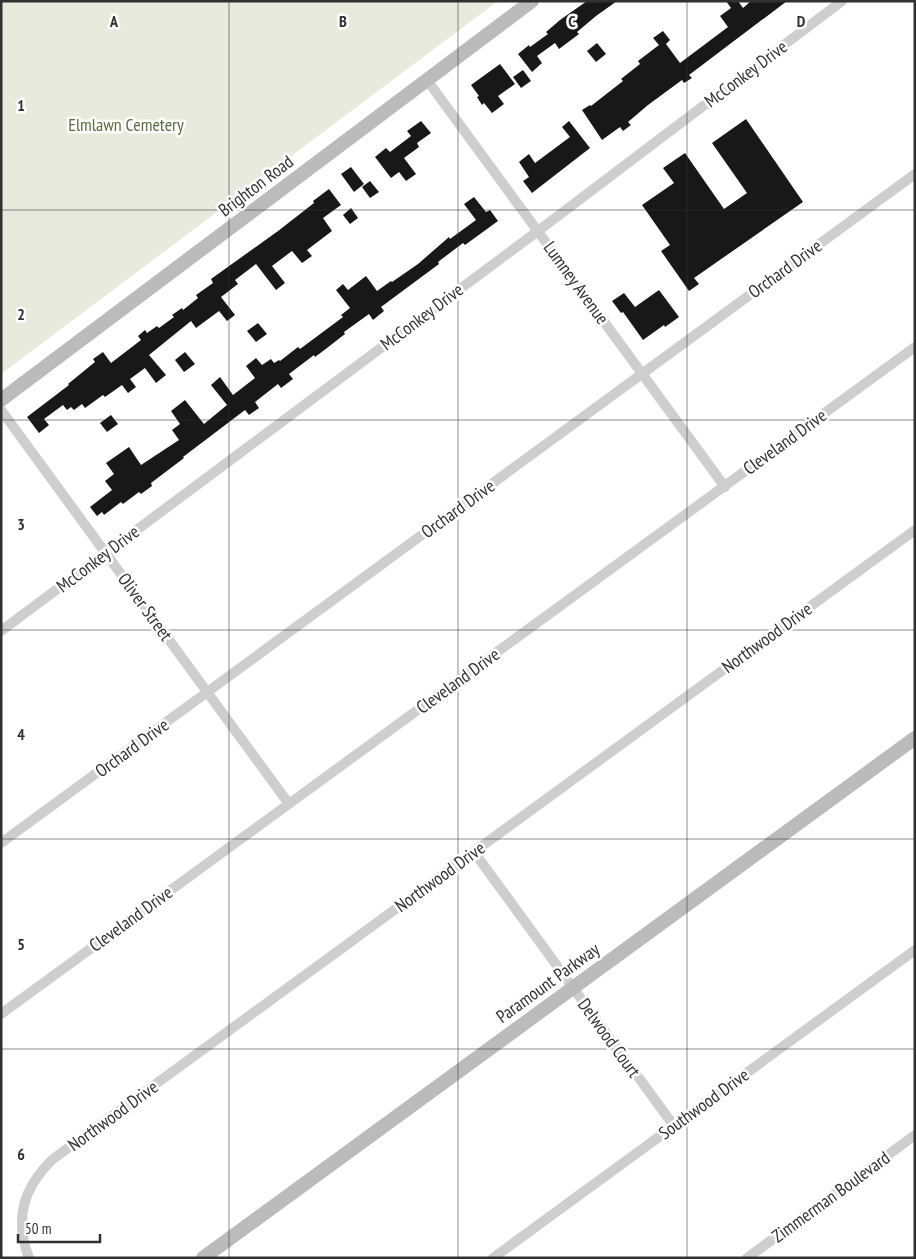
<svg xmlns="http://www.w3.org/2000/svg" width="916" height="1259" viewBox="0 0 916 1259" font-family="'PT Sans Narrow',sans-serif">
  <rect width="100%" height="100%" fill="#fff"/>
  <path fill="#e7eadd" d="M1,1H498L1,374Z"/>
  <g fill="#181818">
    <path d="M587,1H617L596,16L577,32L579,34L559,49L555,43L537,56L542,63L532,72L518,54L529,45L530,47L548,34L546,32L560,20Z"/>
    <path d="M726,1H738L743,8L751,1H787L689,75L692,78L684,83L682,80L648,105L628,122L631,125L623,131L620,127L602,140L582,110L590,105L591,106L623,81L621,79L640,64L638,61L659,45L653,38L663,31L670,40L666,44L680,63L728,27L720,16L731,8Z"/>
    <path d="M597,43L606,54L596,62L587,51Z"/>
    <path d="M500,64L515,84L498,96L504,104L492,113L484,103L482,105L477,97L479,96L471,85Z"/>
    <path d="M523,70L531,81L521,88L513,77Z"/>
    <path d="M746,119L803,202L694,278L699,284L689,291L661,251L670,245L642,205L674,183L663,168L685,153L724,209L747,193L712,143Z"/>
    <path d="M421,121L431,133L417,143L419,147L404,158L416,174L406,181L399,172L391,178L375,157L386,148L390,152L411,136L407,131Z"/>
    <path d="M569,121L590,148L532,193L523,181L529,177L519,162L529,154L535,163L570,137L562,127Z"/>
    <path d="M351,167L364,184L354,192L341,174Z"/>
    <path d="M370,181L379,192L370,198L362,187Z"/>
    <path d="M329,189L341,205L323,218L332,231L307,250L312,256L302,263L292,251L272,266L285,283L276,290L256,264L235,280L238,284L221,297L235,315L227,321L219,311L196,328L191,321L149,355L166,375L156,383L145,368L130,379L136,387L128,393L122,385L105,397L103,395L85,408L82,404L74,410L71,407L67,410L63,405L44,419L49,425L39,433L27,417L69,385L68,384L95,362L93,359L103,352L111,363L141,340L138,336L145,330L147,333L157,326L159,328L174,317L172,315L182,308L183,310L198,298L196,295L213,283L211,279L278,231L314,203L313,201Z"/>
    <path d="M474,197L486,212L490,210L498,221L465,245L463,243L438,262L439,264L381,307L384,311L373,320L369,314L344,332L345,334L327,348L315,357L314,355L289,374L293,379L281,388L278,384L255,402L259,408L249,415L245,410L183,457L184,458L151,483L152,486L141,494L139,492L123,504L121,502L104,515L102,512L97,516L90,507L112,490L105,481L114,474L106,463L129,447L141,465L179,440L172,430L180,424L171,411L185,400L204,424L227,405L211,385L220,377L233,395L255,378L246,366L256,358L262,365L271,359L274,363L279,360L280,361L298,347L300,349L343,317L341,315L350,308L336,290L343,284L348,290L366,276L377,291L391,281L392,282L418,264L449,237L450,239L476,220L464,204Z"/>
    <path d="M351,208L358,218L350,224L343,215Z"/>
    <path d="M659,290L679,317L665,327L664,325L643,340L623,312L621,313L612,301L624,293L635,307Z"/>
    <path d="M258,323L267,334L256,342L247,331Z"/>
    <path d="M185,352L195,364L184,372L175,360Z"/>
    <path d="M111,415L118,424L107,432L100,423Z"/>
  </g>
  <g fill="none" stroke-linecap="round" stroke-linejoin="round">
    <g stroke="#cecece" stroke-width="10">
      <path d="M427,80L725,487"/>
      <path d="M1,410L289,804"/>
      <path d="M1,631L538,231L842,1"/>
      <path d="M1,843L915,174"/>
      <path d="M474,852L674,1126"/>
      <path d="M1,1014L915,347"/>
      <path d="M29,1258C14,1219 23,1188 53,1159L915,530"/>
      <path d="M493,1258L915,950"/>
      <path d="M747,1258L915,1135"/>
    </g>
    <g stroke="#bbb" stroke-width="14">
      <path d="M1,400L532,1"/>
      <path d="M203,1258L915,738"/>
    </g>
  </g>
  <path fill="none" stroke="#313131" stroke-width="1" stroke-opacity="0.55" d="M229,1V1258M458,1V1258M687,1V1258M1,210H915M1,420H915M1,630H915M1,839H915M1,1049H915"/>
  <g text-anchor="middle" stroke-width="5" stroke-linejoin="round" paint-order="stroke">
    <g font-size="18" fill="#313131" stroke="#fff">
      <text transform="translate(746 74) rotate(-37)" y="6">McConkey Drive</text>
      <text transform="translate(256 186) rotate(-37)" y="6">Brighton Road</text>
      <text transform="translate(785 269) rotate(-36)" y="6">Orchard Drive</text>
      <text transform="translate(576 283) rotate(54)" y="6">Lumney Avenue</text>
      <text transform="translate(422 317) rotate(-37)" y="6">McConkey Drive</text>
      <text transform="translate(785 442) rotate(-36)" y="6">Cleveland Drive</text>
      <text transform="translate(458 509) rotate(-36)" y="6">Orchard Drive</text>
      <text transform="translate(98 559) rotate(-37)" y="6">McConkey Drive</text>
      <text transform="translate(145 607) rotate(54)" y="6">Oliver Street</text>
      <text transform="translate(767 638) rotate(-36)" y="6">Northwood Drive</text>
      <text transform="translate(458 681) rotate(-36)" y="6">Cleveland Drive</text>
      <text transform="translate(132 748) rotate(-36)" y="6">Orchard Drive</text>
      <text transform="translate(440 877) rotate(-36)" y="6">Northwood Drive</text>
      <text transform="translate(131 919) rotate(-36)" y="6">Cleveland Drive</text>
      <text transform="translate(548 983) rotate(-36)" y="6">Paramount Parkway</text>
      <text transform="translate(609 1038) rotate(54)" y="6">Delwood Court</text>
      <text transform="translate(704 1104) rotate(-36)" y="6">Southwood Drive</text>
      <text transform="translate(113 1116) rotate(-36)" y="6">Northwood Drive</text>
      <text transform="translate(831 1197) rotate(-36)" y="6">Zimmerman Boulevard</text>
    </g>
    <g font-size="18" fill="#5c6c40" stroke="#fff">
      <text x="126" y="131">Elmlawn Cemetery</text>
    </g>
  </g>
  <g font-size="16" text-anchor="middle" font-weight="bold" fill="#313131" stroke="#fff" stroke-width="5" stroke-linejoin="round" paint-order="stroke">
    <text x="114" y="27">A</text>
    <text x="343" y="27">B</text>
    <text x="572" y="27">C</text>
    <text x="801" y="27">D</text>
    <text x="21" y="111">1</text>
    <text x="21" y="320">2</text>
    <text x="21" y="530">3</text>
    <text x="21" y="740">4</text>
    <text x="21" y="950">5</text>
    <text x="21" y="1160">6</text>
  </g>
  <rect width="916" height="1259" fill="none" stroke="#313131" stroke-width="5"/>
  <path d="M18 1234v8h82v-8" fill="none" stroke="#313131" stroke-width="2.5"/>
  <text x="25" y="1234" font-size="15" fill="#313131" stroke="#ffffff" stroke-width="4" paint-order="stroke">50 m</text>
</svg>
